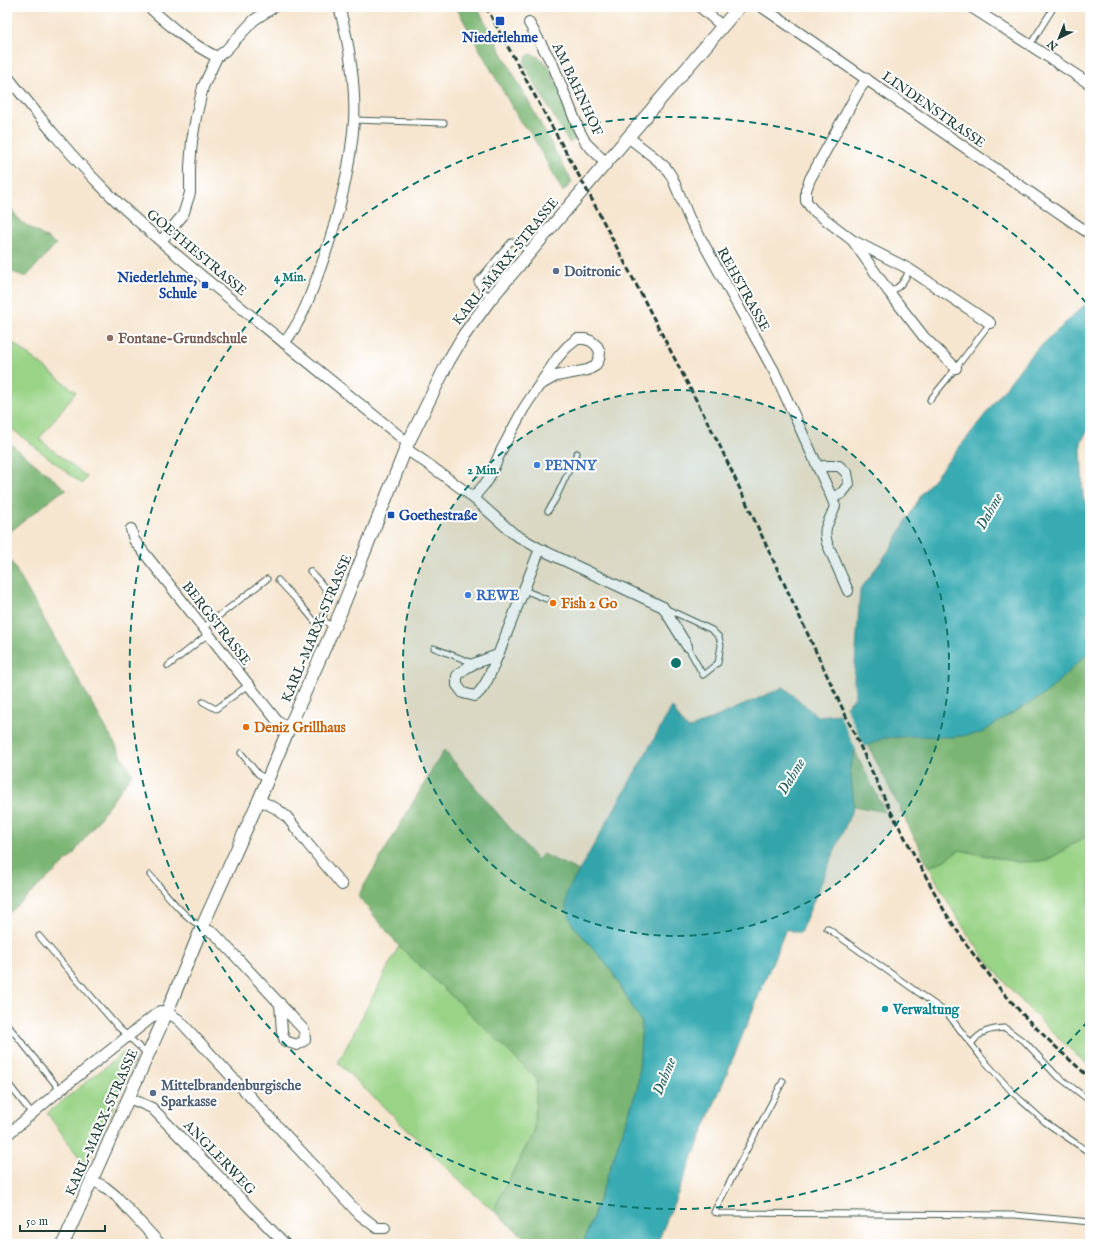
<svg xmlns="http://www.w3.org/2000/svg" width="1097" height="1251" viewBox="0 0 1097 1251" font-family="'IM FELL English',serif">
  <rect width="100%" height="100%" fill="#fff"/>
  <filter id="ink" filterUnits="userSpaceOnUse"><feTurbulence type="fractalNoise" baseFrequency=".025" numOctaves="2"/><feDisplacementMap in="SourceGraphic" scale="8" xChannelSelector="R" yChannelSelector="G"/><feConvolveMatrix kernelMatrix="1 2 1 2 8 2 1 2 1" color-interpolation-filters="sRGB"/></filter>
  <filter id="wash" filterUnits="userSpaceOnUse"><feTurbulence type="fractalNoise" baseFrequency=".012" numOctaves="4" result="noise"/><feDisplacementMap in="SourceGraphic" scale="16" xChannelSelector="R" yChannelSelector="G"/><feGaussianBlur stdDeviation="0.9" result="paint"/><feColorMatrix in="noise" values="0 0 0 0 0 0 0 0 0 0 0 0 0 0 0 0 0 1.4 0 .05"/><feComposite in="paint" operator="in"/></filter>
  <g filter="url(#wash)">
    <rect width="100%" height="100%" fill="#f6e5cf"/>
    <g fill="#99d386" stroke="#5c885d">
      <path d="M7,338L76,392L39,439L87,477L82,484L7,425Z"/>
      <path d="M1090,834V1067C1047,1029 1007,989 974,943C957,919 943,893 929,867L943,861L960,850L1017,862L1046,861Z"/>
      <path d="M399,946L479,1022L537,1080L534,1132L493,1210L472,1192L338,1063Z"/>
      <path d="M128,1052L134,1056L135,1059L86,1167L47,1113L123,1053Z"/>
    </g>
    <g fill="#7ab573" stroke="#4c7954">
      <path d="M456,7H477L572,182L563,192L529,130L522,125Z"/>
      <path d="M531,54L539,57L549,66L578,138L569,143L524,65L526,57Z"/>
      <path d="M7,206L23,223L56,244L26,277L7,270Z"/>
      <path d="M7,441L67,490L61,492L7,534Z"/>
      <path d="M7,554L132,774L72,856L7,915Z"/>
      <path d="M1090,650V834L1046,861L1017,862L960,850L943,861L929,867L868,745L884,738L915,736L982,733L1004,718L1045,694L1080,661Z"/>
      <path d="M444,750L537,860L543,854L579,871L567,892L573,925L609,967L642,1022L638,1086L609,1171L583,1244H532L493,1210L534,1132L537,1080L479,1022L399,946L358,896Z"/>
      <path d="M855,751L885,812L854,806L850,767Z"/>
    </g>
    <path fill="#39abb2" stroke="#2c7473" d="M1090,300V425L1081,443L1083,497L1090,509V650L1080,661L1045,694L1004,718L982,733L954,737L915,736L884,738L855,751L850,767L854,806L800,933L786,929L657,1244H583L609,1171L638,1086L642,1023L609,967L573,925L566,907L567,892L672,707L683,724L689,729L784,687L817,716L838,714L855,697L854,680L860,590L890,549L923,492L970,434L1029,357Z"/>
    <path fill="#f6e5cf" d="M845,705L865,748L857,752L838,711Z"/>
  </g>
  <g filter="url(#ink)">
    <g fill="none" stroke-linecap="round" stroke-linejoin="round">
      <defs>
        <g id="service">
          <path d="M1030,45L1052,10L1048,7"/>
          <path d="M354,120L444,123"/>
          <path d="M889,292C900,288 906,280 909,269"/>
          <path d="M491,298L482,290L477,282L511,242H518L529,253"/>
          <path d="M930,400L956,368L990,323"/>
          <path d="M548,511L555,500L577,453"/>
          <path d="M310,571C317,579 330,590 328,601C327,608 323,613 323,620L333,627"/>
          <path d="M278,580L302,606L316,623H319L323,620"/>
          <path d="M524,590L546,599"/>
          <path d="M665,608L712,630L719,637L721,645L718,663L703,675L687,646"/>
          <path d="M203,628L267,579"/>
          <path d="M434,648L473,663"/>
          <path d="M168,666L208,634"/>
          <path d="M203,702L216,709L248,685"/>
          <path d="M241,753L258,774L267,779"/>
          <path d="M150,875C164,891 183,917 202,927"/>
          <path d="M827,928L947,1013L981,1057L1013,1093L1045,1122L1090,1153"/>
          <path d="M39,936L118,1027L148,1055"/>
          <path d="M7,1024L60,1090"/>
          <path d="M971,1044C981,1031 989,1029 1005,1028L1026,1043L1055,1074L1090,1101"/>
          <path d="M783,1081L714,1212L718,1213L1015,1215L1090,1222"/>
          <path d="M7,1082L32,1114"/>
        </g>
        <g id="minor">
          <path d="M149,7C170,26 192,45 217,57"/>
          <path d="M700,7L722,26"/>
          <path d="M762,7L1090,234"/>
          <path d="M971,7L1090,84"/>
          <path d="M529,23L553,65L579,130L586,143L606,163"/>
          <path d="M7,76C38,115 69,154 104,189C144,229 189,266 234,302C292,349 350,396 408,443"/>
          <path d="M867,79L859,90L810,179L806,190V201L813,210L852,240L909,269L990,323"/>
          <path d="M628,137L655,158L666,168L672,177L689,218L701,239L774,371L832,498L835,506C830,523 822,525 827,543L848,591"/>
          <path d="M161,241L183,215L190,193V167L192,141L196,117L203,87L217,57L226,50L254,20L274,7"/>
          <path d="M853,241L889,292L924,337L956,368"/>
          <path d="M284,343C302,321 310,296 320,269C337,222 350,172 354,121C356,87 349,41 339,7"/>
          <path d="M406,449L425,462L469,494L514,534L540,549L663,607L687,646"/>
          <path d="M818,468L824,466H839L847,473L849,484L842,493L832,498"/>
          <path d="M473,498L488,480L502,449L524,408L558,357L567,347L577,339H585L591,341L597,346L600,352L599,359L595,366L588,370L556,376L540,385"/>
          <path d="M131,529L134,540L278,722L289,728"/>
          <path d="M498,655C492,668 487,687 475,696L463,693L457,685V676C468,664 483,660 498,655L540,549"/>
          <path d="M259,800L277,809L287,817L307,843L342,885"/>
          <path d="M202,927L215,934L304,1030L305,1040L297,1045L285,1041L282,1032L280,1003"/>
          <path d="M129,1098L152,1108L285,1244"/>
          <path d="M7,1135L60,1090L151,1018L160,1011L167,1012L179,1020L359,1214L377,1228H385"/>
          <path d="M92,1180L105,1187L116,1196L160,1244"/>
        </g>
        <path id="tertiary" d="M63,1244L167,1012L202,927L259,800L289,728L341,611L408,443L448,362L464,335L491,298L739,7"/>
      </defs>
      <use href="#service" stroke="#3f564b" stroke-width="7"/>
      <use href="#minor" stroke="#3f564b" stroke-width="12"/>
      <use href="#tertiary" stroke="#3f564b" stroke-width="14"/>
      <use href="#service" stroke="#fff" stroke-width="5"/>
      <use href="#minor" stroke="#fff" stroke-width="10"/>
      <use href="#tertiary" stroke="#fff" stroke-width="12"/>
      <path stroke="#1f3d34" stroke-width="3" stroke-dasharray="6 3" stroke-linecap="butt" d="M486,7L589,194L718,442L889,808L945,912L968,947L1000,989L1027,1019L1059,1050L1090,1078"/>
    </g>
  </g>
  <circle cx="676" cy="663" r="273" fill="#0f766e" fill-opacity=".12"/>
  <g fill="none" stroke="#0f766e" stroke-width="2" stroke-dasharray="7 5">
    <circle cx="676" cy="663" r="273"/>
    <path d="M1088 1021A546 546 0 1 1 1088 305"/>
  </g>
  <g fill="#1a4fb4" stroke="#fff" stroke-width="1.5">
    <rect x="495" y="16" width="10" height="10" rx="2"/>
    <rect x="201" y="281" width="8" height="8" rx="2"/>
    <rect x="387" y="511" width="8" height="8" rx="2"/>
  </g>
  <g fill="#5c6f8a" stroke="#fff" stroke-width="1.5">
    <circle cx="556" cy="271" r="4"/>
    <circle cx="153" cy="1093" r="4"/>
  </g>
  <circle fill="#8d6e63" stroke="#fff" stroke-width="1.5" cx="110" cy="338" r="4"/>
  <g fill="#3f7fe0" stroke="#fff" stroke-width="1.5">
    <circle cx="537" cy="465" r="4"/>
    <circle cx="468" cy="595" r="4"/>
  </g>
  <g fill="#e8710a" stroke="#fff" stroke-width="1.5">
    <circle cx="553" cy="603" r="4"/>
    <circle cx="246" cy="727" r="4"/>
  </g>
  <circle fill="#0f9aa8" stroke="#fff" stroke-width="1.5" cx="885" cy="1009" r="4"/>
  <g text-anchor="middle" stroke-width="4" stroke-linejoin="round" paint-order="stroke">
    <g font-size="14" font-weight="bold" fill="#164399" stroke="#fff">
      <text x="500" y="42">Niederlehme</text>
      <text x="197" y="282" text-anchor="end">Niederlehme,<tspan x="197" dy="16">Schule</tspan></text>
      <text x="399" y="520" text-anchor="start">Goethestraße</text>
    </g>
    <g font-size="14" fill="#1f3d34" stroke="#fff">
      <text transform="translate(578 89) rotate(65)" y="5">AM BAHNHOF</text>
      <text transform="translate(934 109) rotate(35)" y="5">LINDENSTRASSE</text>
      <text transform="translate(197 252) rotate(40)" y="5">GOETHESTRASSE</text>
      <text transform="translate(505 261) rotate(-51)" y="5">KARL-MARX-STRASSE</text>
      <text transform="translate(744 289) rotate(61)" y="5">REHSTRASSE</text>
      <text transform="translate(217 623) rotate(52)" y="5">BERGSTRASSE</text>
      <text transform="translate(316 628) rotate(-67)" y="5">KARL-MARX-STRASSE</text>
      <text transform="translate(101 1122) rotate(-66)" y="5">KARL-MARX-STRASSE</text>
      <text transform="translate(220 1157) rotate(46)" y="5">ANGLERWEG</text>
    </g>
    <g font-size="14" font-weight="bold" fill="#4e5e75" stroke="#fff" text-anchor="start">
      <text x="564" y="276">Doitronic</text>
      <text x="161" y="1090">Mittelbrandenburgische<tspan x="161" dy="16">Sparkasse</tspan></text>
    </g>
    <g font-size="14" font-weight="bold" fill="#785e54" stroke="#fff" text-anchor="start">
      <text x="118" y="343">Fontane-Grundschule</text>
    </g>
    <g font-size="14" font-weight="bold" fill="#366cbe" stroke="#fff" text-anchor="start">
      <text x="545" y="470">PENNY</text>
      <text x="476" y="600">REWE</text>
    </g>
    <g font-size="14" font-weight="bold" fill="#c56008" stroke="#fff" text-anchor="start">
      <text x="561" y="608">Fish 2 Go</text>
      <text x="254" y="732">Deniz Grillhaus</text>
    </g>
    <g font-size="14" font-weight="bold" fill="#0d838f" stroke="#fff" text-anchor="start">
      <text x="893" y="1014">Verwaltung</text>
    </g>
    <g font-size="15" font-style="italic" fill="#286460" stroke="#fff">
      <text transform="translate(989 511) rotate(-61)" y="5">Dahme</text>
      <text transform="translate(791 776) rotate(-59)" y="5">Dahme</text>
      <text transform="translate(664 1076) rotate(-68)" y="5">Dahme</text>
    </g>
  </g>
  <circle cx="676" cy="663" r="6" fill="#0f766e" stroke="#fff" stroke-width="2"/>
  <g font-size="12" text-anchor="middle" font-weight="bold" fill="#0f766e" stroke="#fff" stroke-width="4" stroke-linejoin="round" paint-order="stroke">
    <text x="290" y="281">4 Min.</text>
    <text x="483" y="474">2 Min.</text>
  </g>
  <rect width="1097" height="1251" fill="none" stroke="#fff" stroke-width="24"/>
  <g transform="translate(1059 38) rotate(223)" stroke="#ffffff" stroke-width="3" paint-order="stroke">
  <path d="M0-3L7 15L0 10L-7 15Z" fill="#1f3d34"/>
  <text y="-6" font-size="11" font-weight="bold" text-anchor="middle" fill="#1f3d34">N</text>
  </g>
  <path d="M20 1225v6h85v-6" fill="none" stroke="#1f3d34" stroke-width="2"/>
  <text x="26" y="1225" font-size="12" fill="#1f3d34" stroke="#ffffff" stroke-width="3" paint-order="stroke">50 m</text>
</svg>
